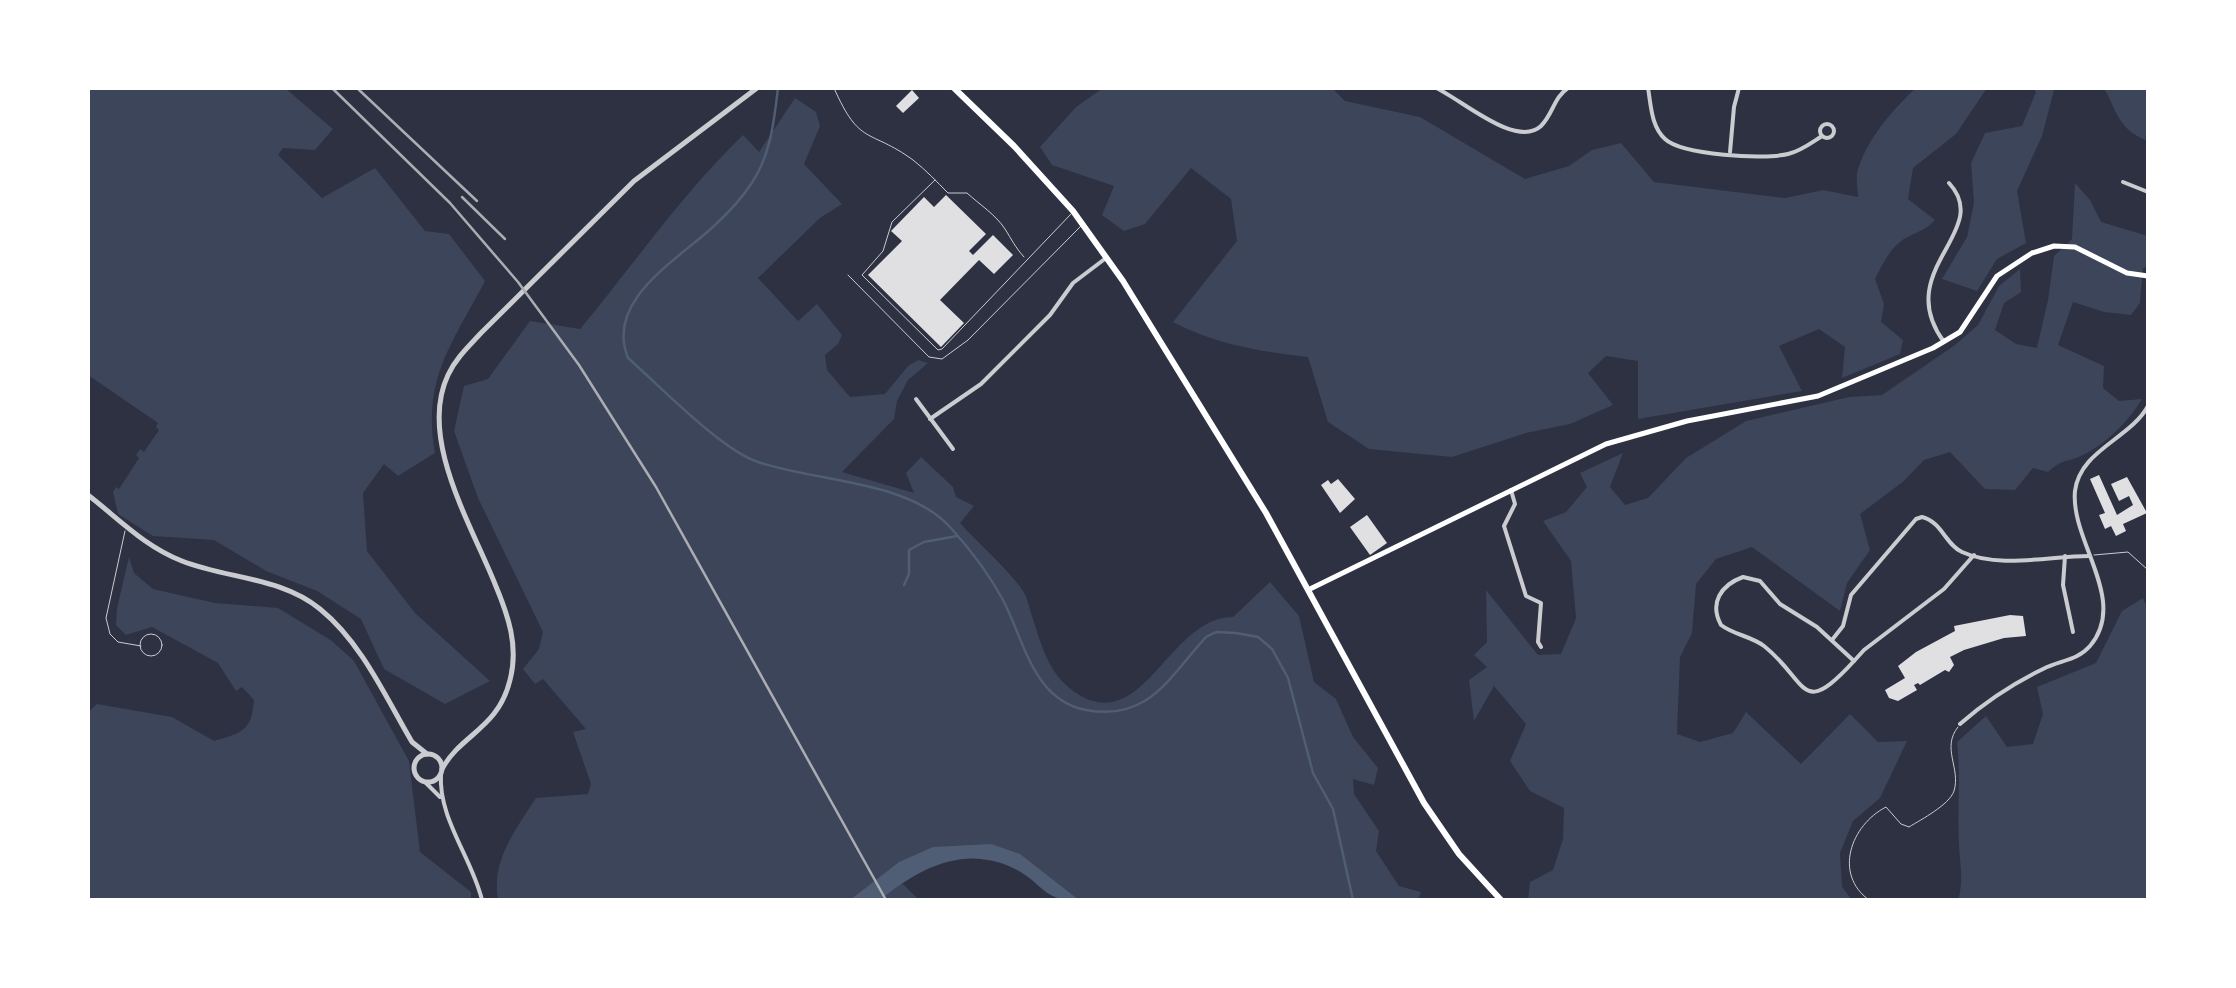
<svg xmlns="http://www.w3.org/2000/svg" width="2236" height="988" viewBox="0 0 2236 988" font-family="'Sofia Sans Condensed',sans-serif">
  <rect width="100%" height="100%" fill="#2d3142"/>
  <g fill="#3c4559">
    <path d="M88,88H285L333,129L315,150L283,148L278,155L322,198L375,168L425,231L449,234L485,281C452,344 422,379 435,453L398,476L384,464L363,493L367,551L415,613L490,681L445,704L384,669L361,619L317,591L266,571L214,540L153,536L118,514L113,492L116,487L119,489L139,458L136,455L140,449L144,452L159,430L156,427L158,423L88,375Z"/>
    <path d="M1103,88H1332L1345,101L1420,117L1525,179L1569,166L1592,150L1621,143L1654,182L1785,198L1823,190L1858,197C1858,189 1856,180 1857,173C1865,141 1893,109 1916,88H1987L1956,134L1913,168L1908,199L1935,220C1926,230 1917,232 1906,238C1891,246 1882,265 1875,279L1884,304L1881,322L1903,340L1900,354L1842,378L1845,347L1819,329L1779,346L1802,391L1638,419V361L1606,356L1588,373L1613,405L1570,424L1526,433L1452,457L1369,449L1328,422L1308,357C1262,352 1214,344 1173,322L1237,241L1231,199L1191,168L1145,224L1124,231L1102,215L1114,186L1052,165L1040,147L1076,107Z"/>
    <path d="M2033,88H2061L2054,90L2042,136L2017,191L2026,243L1997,259L1977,291L1942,279L1967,237L1974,203L1971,163L1985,133L2022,126L2036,92Z"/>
    <path d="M2104,88H2148V141C2118,130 2117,111 2104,88Z"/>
    <path d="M795,98L816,112L820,126L804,164L842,204L820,218L758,278L798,321L817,304L842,335L838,344L825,355L827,370L850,397L885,394L908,366L918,360L928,363L908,380L897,401L894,419L842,472L914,493L906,473L921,457L953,487L956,497L974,506L960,523C978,543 1009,570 1023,591C1027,597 1029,606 1031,613C1042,646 1048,677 1081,696C1145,731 1170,617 1233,617L1270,582L1299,616L1314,682L1336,699L1353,737L1378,768L1374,785L1353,779L1354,794L1379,831L1376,851L1399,886L1421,892L1418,900H1063L1022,866L949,854L895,876L919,900H498C491,861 515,830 536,798L588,794L591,784L573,732L586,729L543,679L535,684L523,669L539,649L543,632L478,498L454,431L464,386L488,379L530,321L580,329C634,264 682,194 743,135L759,152Z"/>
    <path d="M2075,183L2090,200L2101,222L2148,236V267L2143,268L2140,303L2131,315L2104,312L2073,302L2058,345L2104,366L2103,388L2119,401L2142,399C2129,421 2107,443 2083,455C2067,463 2065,457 2048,472L2033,468L2015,490L1985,489L1950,452L1924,460L1904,481L1860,514L1870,550L1847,583L1840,611L1752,547L1716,559L1696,584L1692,633L1680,657L1677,734L1700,742L1733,733L1746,712L1801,764L1850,714L1878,742L1907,741L1880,798L1853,821L1840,853L1842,887L1852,900H1711L1708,898L1692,900H1528L1530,882L1553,870L1563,839L1564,808L1530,791L1510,761L1526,724L1494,686L1474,721L1469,680L1487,667L1474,655L1487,642L1486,590L1538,655L1561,654L1576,618L1571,561L1543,521L1566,512L1587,487L1580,473L1623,453L1610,487L1625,505L1648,498L1686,458L1746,421L1849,397L1882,395L1955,345L1978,325L1999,286L2020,269L2021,292L2004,303L1995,330L2016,344L2037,348L2048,300L2054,256L2072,239Z"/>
    <path d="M129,557L134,573L153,589L215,603L278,608L332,641L354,661L409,761L420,852L471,892V900H88V712L97,704L172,717L214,741C241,733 252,731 254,700L242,687L236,691L218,663L152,627L126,635L116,625L117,608Z"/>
    <path d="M2143,598L2148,610V900H1958C1964,880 1960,866 1959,846C1957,811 1961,777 1957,742L1986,716L2007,747L2033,744L2043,714L2037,687L2096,663L2122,611Z"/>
  </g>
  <path fill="#4f5d75" d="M991,844L1020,854L1079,900C1042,901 1045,885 1017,870C967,843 919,868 880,900H850L899,862L933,847Z"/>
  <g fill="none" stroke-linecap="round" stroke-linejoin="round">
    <g stroke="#4f5d75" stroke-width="2.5">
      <path d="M778,88C774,121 771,155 751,184C742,198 728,213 715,225C681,258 604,299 628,358C661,387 720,449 758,462C816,482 907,480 950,527C970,549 989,574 1003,600C1024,640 1033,700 1086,710C1149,722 1170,676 1206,637L1216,632L1236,633L1258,637L1272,649L1288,678L1313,773L1333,809L1353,900"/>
      <path d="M904,585L909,574V550L924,542L957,536"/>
    </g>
  </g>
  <g fill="#e0e0e3">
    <path d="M912,90L919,98L903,113L896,106Z"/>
    <path d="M946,195L986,234L969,251L973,255L993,235L1013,255L994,274L979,260L940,300L964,323L941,347L868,275L902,241L891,231L924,197L934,207Z"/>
    <path d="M2099,475L2117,515L2133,505L2129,496L2119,501L2111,484L2127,477L2147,513L2123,524L2126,531L2116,536L2111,526L2105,529L2099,515L2105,513L2090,479Z"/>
    <path d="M1338,479L1355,499L1340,513L1321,485L1328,480L1331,484Z"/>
    <path d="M1367,515L1387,543L1370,555L1350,527Z"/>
    <path d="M2010,615L2023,616L2026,636L2004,638L1964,650L1950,657L1954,665L1949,672L1945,670L1920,685L1918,683L1914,685L1917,690L1898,701L1889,698L1885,690L1905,678L1898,666L1916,652L1955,631L1954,626Z"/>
  </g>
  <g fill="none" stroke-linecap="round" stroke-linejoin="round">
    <g stroke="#caccd0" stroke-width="1">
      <path d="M834,88C860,147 869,128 913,160C926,170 937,182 948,193H967C979,204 996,215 1005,229C1012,240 1015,247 1024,257"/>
      <path d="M935,180L892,222L883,251L862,275L938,350L942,349L1071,214"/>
      <path d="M848,275L929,357L942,359L968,340L1081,226"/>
      <path d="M125,531L106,618L110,634L118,642L141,646"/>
      <path d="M2094,555L2128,552L2148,570"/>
      <circle cx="151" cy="645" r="11"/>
      <path d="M1869,900C1833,874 1851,825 1886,807L1901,824L1909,827C1922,819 1949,805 1954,791C1961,768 1941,748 1958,727"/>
    </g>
    <g stroke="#caccd0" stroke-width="4">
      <path d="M1436,88C1461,99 1516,149 1541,126C1553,114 1554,97 1568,88"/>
      <path d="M1648,88C1651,105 1651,126 1665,139C1682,155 1764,160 1788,154C1801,151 1811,143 1822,136"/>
      <circle cx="1827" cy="131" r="7"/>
      <path d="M1730,152L1734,107L1739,88"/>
      <path d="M2123,182L2148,192"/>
      <path d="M1944,342C1891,270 1994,231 1949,183"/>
      <path d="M916,399L953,449"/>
      <path d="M930,419L981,384L1050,315L1073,283L1106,258"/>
      <path d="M1511,490L1515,504L1504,526L1526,596L1541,603L1538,642L1541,647"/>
      <path d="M2065,556L2063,585L2073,632"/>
      <path d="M1743,577L1760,581L1780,604L1817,627L1854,661C1800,720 1809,682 1764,646C1751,636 1734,635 1721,625C1709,603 1721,585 1743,577Z"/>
      <path d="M1832,640L1843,626L1851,595L1916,519L1922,517C1942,522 1945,544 1962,552C1999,569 2050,556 2089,556"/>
      <path d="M1854,661L1864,650L1944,589L1974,555"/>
      <path d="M1960,724C1984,703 2014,683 2043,669C2060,660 2077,661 2090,646C2129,600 2070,541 2075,491C2080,450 2130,439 2148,406"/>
      <path d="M441,774C438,818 472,858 482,900"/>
      <path d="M425,782L440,797"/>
    </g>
    <g stroke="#caccd0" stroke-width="5">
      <path d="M88,495C119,519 144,546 182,561C228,579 281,577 320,609C362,643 386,698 412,742L427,754"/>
      <circle cx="428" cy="768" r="14"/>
      <path d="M442,769C461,734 498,729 510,680C519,646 508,615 495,584C471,524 418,438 448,375C456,358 469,346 481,333L634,181L757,88"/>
    </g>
    <path stroke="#fff" stroke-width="5" d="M1310,589L1606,444L1687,421L1818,396L1933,348L1960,332L1997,276L2032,253L2054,246L2075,247L2127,273L2148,276"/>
    <path stroke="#fff" stroke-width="6" d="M954,88L1014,146L1073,211L1123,281L1266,513L1424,803L1459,854L1501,900"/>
    <g stroke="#abadb3" stroke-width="2.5">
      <path d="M332,88L450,203L518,282L579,365L656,487L886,900"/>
      <path d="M357,88L477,201"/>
      <path d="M462,197L505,239"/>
    </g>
  </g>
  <rect width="2236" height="988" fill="none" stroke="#ffffff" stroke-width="180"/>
</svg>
